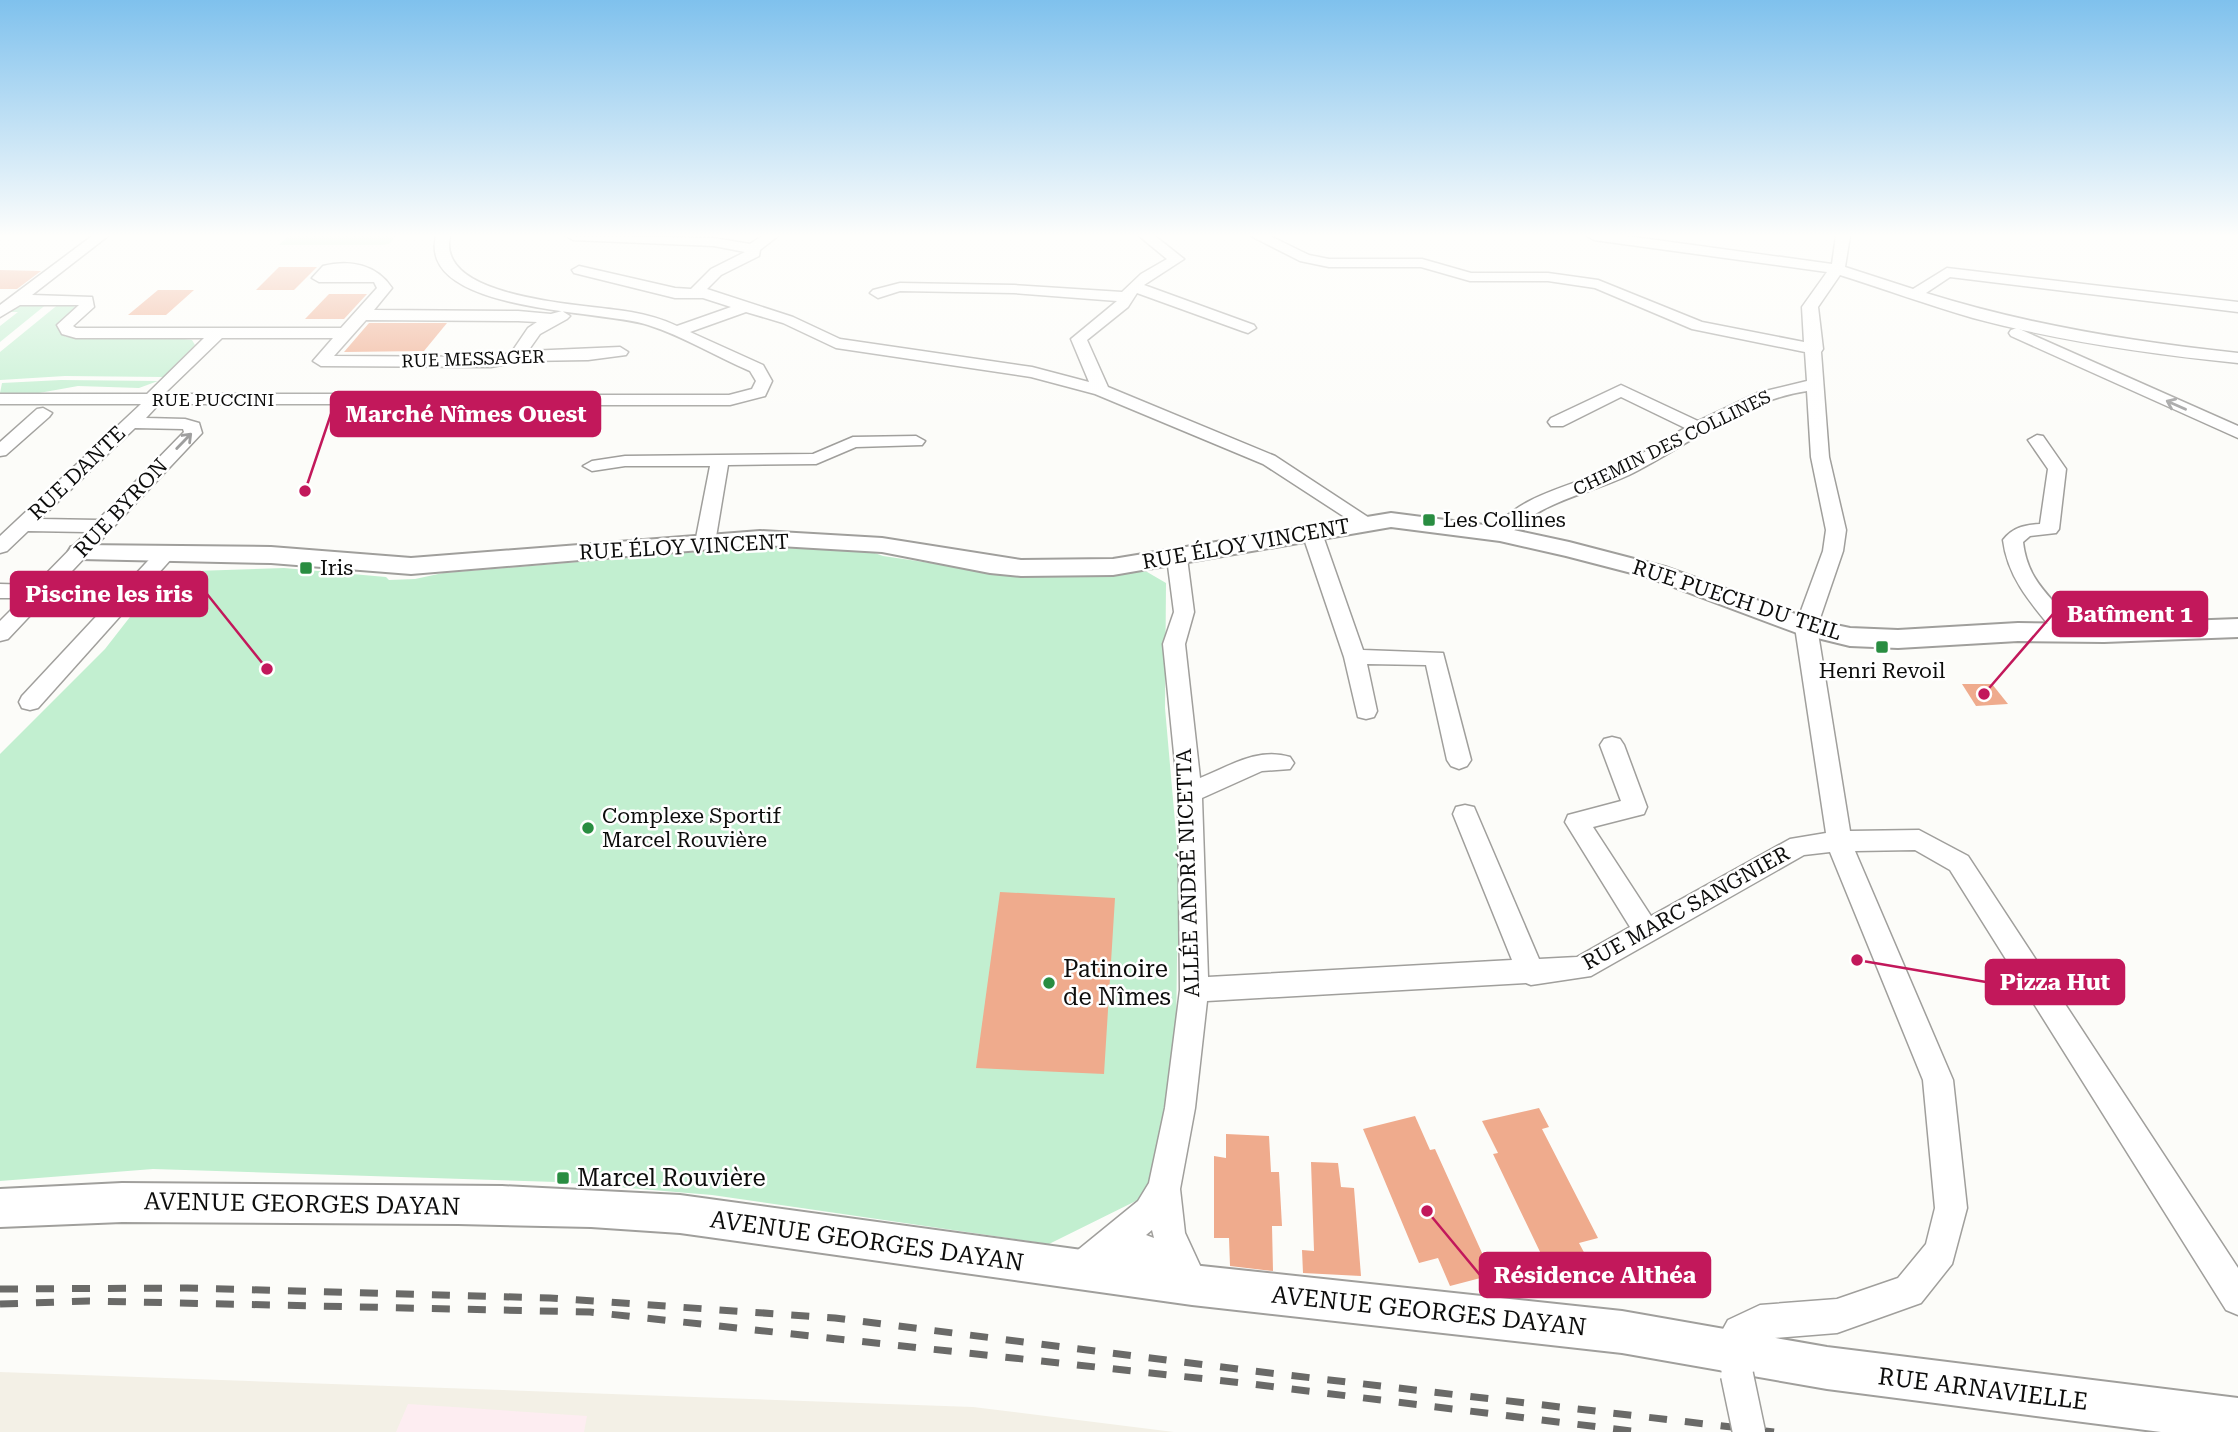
<svg xmlns="http://www.w3.org/2000/svg" width="2238" height="1432" viewBox="0 0 2238 1432" font-family="'Roboto Serif',serif">
  <rect width="100%" height="100%" fill="#fcfcf9"/>
  <path fill="#f3f0e6" d="M0,1372L973,1407L1174,1432H0Z"/>
  <path fill="#fdedf1" d="M408,1404L587,1416L584,1432H396Z"/>
  <g fill="#c2efd0">
    <path d="M288,236H396L389,244L382,245H279Z"/>
    <path d="M48,303L0,342V326L18,312H9L24,304Z"/>
    <path d="M60,303L77,307L59,326L60,333L66,337L184,339L192,340L195,345L163,377L65,376L0,380V352Z"/>
    <path d="M61,380L158,381L139,388L78,386L39,393H0L2,383Z"/>
    <path d="M758,547L869,551L883,556L1005,574L1142,569L1166,583L1165,708L1182,902L1177,958L1175,1112L1156,1191L1049,1244L712,1195L557,1182L153,1169L0,1181V754L105,649L165,572L284,568L386,577L389,580L415,579L443,573Z"/>
  </g>
  <g fill="#efab8d">
    <path d="M279,267H317L294,290H256Z"/>
    <path d="M0,270L41,271L17,289H0Z"/>
    <path d="M158,290H194L166,315H128Z"/>
    <path d="M329,294H367L344,319H305Z"/>
    <path d="M369,323H447L424,351L344,352Z"/>
    <path d="M1962,684H1992L2008,704L1976,706Z"/>
    <path d="M1000,892L1115,898L1104,1074L976,1068Z"/>
    <path d="M1539,1108L1549,1127L1542,1129L1598,1238L1579,1243L1594,1271L1554,1281L1493,1154L1498,1153L1482,1121Z"/>
    <path d="M1415,1116L1430,1150L1435,1149L1492,1275L1450,1286L1438,1258L1419,1263L1363,1129Z"/>
    <path d="M1226,1134L1269,1136L1271,1172H1279L1282,1226H1272L1273,1271L1230,1266L1229,1238H1214V1156L1226,1158Z"/>
    <path d="M1311,1162L1338,1163L1341,1187L1354,1188L1361,1276L1303,1273L1302,1250L1314,1251Z"/>
  </g>
  <g fill="none" stroke-linecap="round" stroke-linejoin="round">
    <defs>
      <g id="minor">
        <path d="M92,236H108L32,295L92,297L94,307L73,326L76,328H341L377,288L374,282H319L312,278L323,266C350,259 377,265 392,288L374,310L518,311L551,314L562,311L570,316L567,319L540,334L528,351L620,347L628,352L626,355L588,360L523,361L491,367L321,366L313,361L333,338H222L164,394H439L447,398L486,403L564,395H729L752,389L756,381L750,371C717,357 683,336 648,325C604,310 417,313 436,236H450C435,301 590,304 631,312C648,315 662,319 677,326L731,307L703,298H675L574,273L572,270L579,266L675,288L691,289L711,269L745,252L714,246L573,240L566,236L714,238L750,244L762,236H778L760,250L759,256L721,275L707,289L793,317L840,339L1032,367L1089,382L1071,339L1117,301L1014,293L900,291L878,298L870,293L873,290L900,283L1014,285L1122,292L1141,274L1167,259L1139,236H1155L1184,259L1144,285L1254,325L1256,328L1248,333L1242,331L1137,293L1128,307L1087,340L1108,387L1275,456L1377,523L1367,529L1360,527L1263,464L1095,394L1031,377L836,348L783,323L746,312L690,332L763,365L772,381L765,396L730,405H564L486,413L422,404H159L146,418L185,419L199,423L202,433L8,639L0,641V621L23,598H0V584L35,585L87,532L28,531L7,551L0,553V536L141,404H0V394H147L204,338H76L62,334L57,325L79,305H20L0,317V305ZM366,320L518,321L537,322L528,328L511,353L491,357L334,356ZM135,428L183,429L184,432L98,520L40,519Z"/>
        <path d="M1251,236H1270L1309,255L1329,259H1422L1471,273H1548L1598,280L1702,322L1804,342L1802,307L1827,272L1594,240L1587,236H1627L1832,264L1836,236H1850L1845,267L1913,289L1947,268L2238,302V312L1950,277L1926,293C2028,325 2132,342 2238,353V363C2149,354 2059,341 1973,318C1928,305 1884,289 1840,275L1818,307L1823,349L1821,352L1829,457L1846,530L1843,551L1817,627L1850,831L1919,830L1968,856L2238,1268V1315L2226,1310L1950,870L1915,850L1855,851L1953,1080L1967,1208L1952,1264L1921,1303L1837,1333L1763,1339L1752,1344L1747,1352L1749,1358L1744,1370L1732,1375L1720,1370L1712,1349L1728,1320L1760,1305L1837,1299L1898,1278L1926,1244L1935,1208L1923,1080L1830,852L1804,855L1591,976L1531,985L1526,983L1207,1001L1195,1108L1180,1189L1185,1233L1209,1285L1204,1297L1192,1302L1180,1297L1171,1277L1120,1257L1092,1282L1080,1286L1068,1282L1064,1270L1068,1258L1138,1201L1149,1183L1165,1108L1180,990L1178,793L1163,644L1174,612L1167,558L1170,554H1184L1187,558L1194,612L1185,644L1200,778C1230,766 1258,747 1290,757L1294,763L1290,769L1262,771L1202,798L1208,977L1512,960L1453,814L1456,807L1465,805L1474,807L1477,814L1539,959L1577,957L1630,927L1565,822L1568,815L1621,801L1600,745L1604,739L1612,737L1620,739L1624,745L1647,807L1644,814L1593,827L1651,916L1790,839L1826,833L1795,627L1823,551L1826,530L1811,457L1807,391C1740,401 1688,446 1629,475C1587,495 1538,501 1507,538H1493L1490,534C1518,494 1571,487 1613,468C1638,457 1661,442 1685,428L1621,397L1563,426H1551L1548,422L1551,418L1621,385L1698,421L1757,393L1807,381L1805,352L1692,329L1595,288L1548,281H1470L1421,267H1329L1300,261ZM1152,1230L1154,1238L1146,1235Z"/>
        <path d="M2017,328L2238,426V438L2011,336L2009,333L2011,330Z"/>
        <path d="M43,408L52,413L49,417L6,455L0,456V442L37,409Z"/>
        <path d="M2037,435L2043,436L2066,469L2059,529L2056,533L2030,536L2023,542C2028,586 2056,598 2078,632L2075,637H2059C2034,607 2008,580 2003,540C2013,527 2025,525 2040,524L2048,469L2028,440Z"/>
        <path d="M916,436L925,441L922,445L856,447L816,464L728,465L715,543L712,547H698L695,543L710,466H625L592,471L583,466L592,461L625,456L813,454L853,437Z"/>
        <path d="M1312,527L1322,533L1363,650L1443,653L1471,760L1467,766L1459,769L1451,766L1447,760L1426,665L1367,664L1377,711L1374,717L1366,719L1358,717L1344,657L1302,533Z"/>
        <path d="M166,547L173,549L176,553L173,557L38,708L30,710L22,708L19,702L22,696L159,549Z"/>
      </g>
      <g id="tertiary">
        <path d="M1391,513L1500,527L1569,542L1665,567L1812,620L1850,628L1898,630L2018,623L2104,624L2238,619V637L2104,642L2018,641L1898,648L1850,646L1797,633L1647,577L1566,556L1500,541L1391,527L1113,575L1021,576L990,573L882,552L760,545L411,574L271,563L80,559L71,557L68,552L71,547L80,545L271,547L411,558L760,531L882,538L1021,560L1113,559Z"/>
        <path d="M122,1183L502,1186L680,1195L1192,1265L1622,1311L1827,1347L2238,1398V1432H2161L1827,1389L1622,1353L1192,1305L680,1233L591,1227L458,1224L122,1222L0,1227V1189Z"/>
      </g>
    </defs>
    <use href="#minor" stroke="#a09f9c" stroke-width="3"/>
    <use href="#tertiary" stroke="#a09f9c" stroke-width="4"/>
    <use href="#minor" fill="#fff" fill-rule="evenodd"/>
    <use href="#tertiary" fill="#fff" fill-rule="evenodd"/>
    <g stroke="#6a6a68" stroke-width="7" stroke-dasharray="18 18" stroke-linecap="butt">
      <path d="M0,1289L187,1288L550,1298L835,1318L1253,1371L1774,1432"/>
      <path d="M0,1304L89,1301L590,1312L1243,1383L1639,1432"/>
    </g>
    <defs>
      <path id="minor-bridge" d="M1737,1375L1749,1432"/>
    </defs>
    <use href="#minor-bridge" stroke="#a09f9c" stroke-width="35" stroke-linecap="butt"/>
    <use href="#minor-bridge" stroke="#fff" stroke-width="32"/>
  </g>
  <defs><path id="oneway-shaft" d="M-6 0H5M1.5-3L5.5 0L1.5 3" fill="none" stroke-width="1.6" stroke-linecap="round" stroke-linejoin="round" transform="scale(1.75)"/></defs>
  <g stroke="#9e9e9e">
    <use href="#oneway-shaft" transform="translate(2176 405) rotate(-156)"/>
    <use href="#oneway-shaft" transform="translate(184 441) rotate(-46)"/>
  </g>
  <linearGradient id="sky" x2="0" y2="1"><stop stop-color="#7fc1ed"/><stop offset="0.54" stop-color="#fefefc"/><stop offset="1" stop-color="#fefefc" stop-opacity="0"/></linearGradient>
  <rect width="2238" height="437" fill="url(#sky)"/>
  <g fill="#298d41" stroke="#fff" stroke-width="2.5">
    <rect x="1422" y="513" width="14" height="14" rx="3.5"/>
    <rect x="299" y="561" width="14" height="14" rx="3.5"/>
    <rect x="1875" y="640" width="14" height="14" rx="3.5"/>
    <circle cx="588" cy="828" r="7"/>
    <circle cx="1049" cy="983" r="7"/>
    <rect x="556" y="1171" width="14" height="14" rx="3.5"/>
  </g>
  <g text-anchor="middle" stroke-width="5" stroke-linejoin="round" paint-order="stroke">
    <g font-size="18" fill="#0d0d0c" stroke="#fff">
      <text transform="translate(473 359) rotate(-2)" y="6">RUE MESSAGER</text>
      <text x="213" y="406">RUE PUCCINI</text>
      <text transform="translate(1672 443) rotate(-26)" y="6">CHEMIN DES COLLINES</text>
    </g>
    <g font-size="21" fill="#0d0d0c" stroke="#fff">
      <text transform="translate(77 473) rotate(-44)" y="7">RUE DANTE</text>
      <text transform="translate(121 508) rotate(-47)" y="7">RUE BYRON</text>
      <text transform="translate(1246 544) rotate(-10)" y="7">RUE ÉLOY VINCENT</text>
      <text transform="translate(684 547) rotate(-3)" y="7">RUE ÉLOY VINCENT</text>
      <text transform="translate(1737 600) rotate(18)" y="7">RUE PUECH DU TEIL</text>
      <text transform="translate(1188 873) rotate(-92)" y="7">ALLÉE ANDRÉ NICETTA</text>
      <text transform="translate(1686 908) rotate(-29)" y="7">RUE MARC SANGNIER</text>
    </g>
    <g font-size="21" fill="#0d0d0c" stroke="#fff" text-anchor="start">
      <text x="1443" y="527">Les Collines</text>
      <text x="320" y="575">Iris</text>
      <text x="1882" y="678" text-anchor="middle">Henri Revoil</text>
      <text x="602" y="823">Complexe Sportif<tspan x="602" dy="24">Marcel Rouvière</tspan></text>
    </g>
    <g font-size="24" fill="#0d0d0c" stroke="#fff" text-anchor="start">
      <text x="1063" y="977">Patinoire<tspan x="1063" dy="28">de Nîmes</tspan></text>
      <text x="577" y="1186">Marcel Rouvière</text>
    </g>
    <g font-size="24" fill="#0d0d0c" stroke="#fff">
      <text transform="translate(302 1204) rotate(1)" y="8">AVENUE GEORGES DAYAN</text>
      <text transform="translate(867 1241) rotate(8)" y="8">AVENUE GEORGES DAYAN</text>
      <text transform="translate(1429 1311) rotate(6)" y="8">AVENUE GEORGES DAYAN</text>
      <text transform="translate(1983 1389) rotate(7)" y="8">RUE ARNAVIELLE</text>
    </g>
  </g>
  <path fill="none" stroke="#c2185b" stroke-width="2.5" d="M305 491L331 414M267 669L207 594M1984 694L2053 614M1857 960L1986 982M1427 1211L1480 1275"/>
  <g fill="#c2185b" stroke="#fff" stroke-width="2.5">
    <circle cx="305" cy="491" r="7"/>
    <circle cx="267" cy="669" r="7"/>
    <circle cx="1984" cy="694" r="7"/>
    <circle cx="1857" cy="960" r="7"/>
    <circle cx="1427" cy="1211" r="7"/>
  </g>
  <g fill="#c2185b" stroke="#c2185b" stroke-width="2.5">
    <rect x="331" y="392" width="269" height="44" rx="7"/>
    <rect x="11" y="572" width="196" height="44" rx="7"/>
    <rect x="2053" y="592" width="154" height="44" rx="7"/>
    <rect x="1986" y="960" width="138" height="44" rx="7"/>
    <rect x="1480" y="1253" width="230" height="44" rx="7"/>
  </g>
  <g font-size="23" text-anchor="middle" font-weight="bold" fill="#fff">
    <text x="466" y="422">Marché Nîmes Ouest</text>
    <text x="109" y="602">Piscine les iris</text>
    <text x="2130" y="622">Batîment 1</text>
    <text x="2055" y="990">Pizza Hut</text>
    <text x="1595" y="1283">Résidence Althéa</text>
  </g>
</svg>
